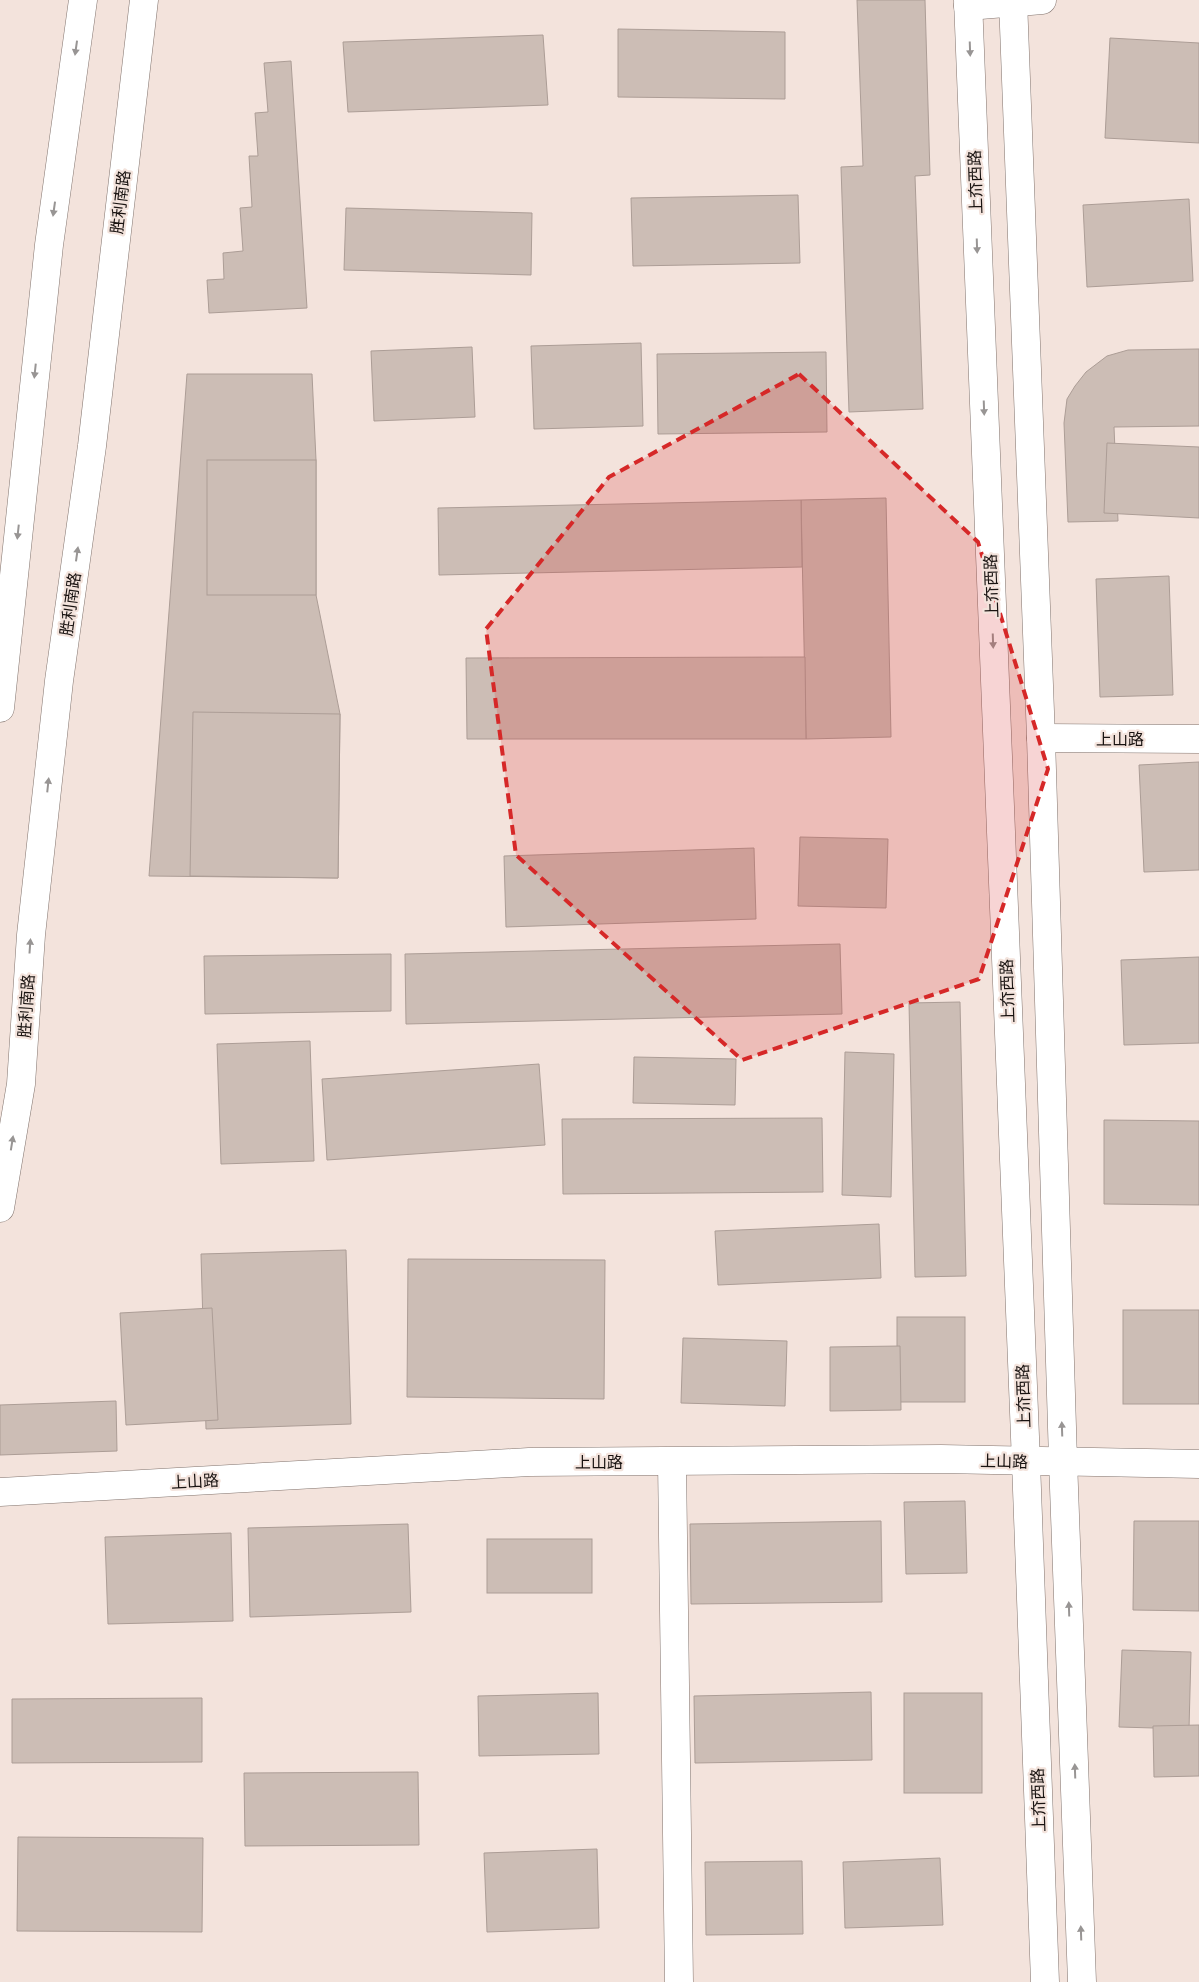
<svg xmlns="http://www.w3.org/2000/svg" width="1199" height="1982" viewBox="0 0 1199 1982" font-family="Karla,'Noto Sans SC',sans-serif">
  <rect width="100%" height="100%" fill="#f3e3dc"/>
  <g fill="#ccbdb5" stroke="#ac9d96">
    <path d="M857,0H925L930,175L915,176L923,409L849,412L841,167L863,166Z"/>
    <path d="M618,29L785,32V99L618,97Z"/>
    <path d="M543,35L548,105L348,112L343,42Z"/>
    <path d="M1110,38L1199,43V143L1105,138Z"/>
    <path d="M291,61L307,308L209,313L207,280L224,279L223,253L243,251L240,208L252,207L249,156H258L255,113L268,112L264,63Z"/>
    <path d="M798,195L800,263L633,266L631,198Z"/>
    <path d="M1189,199L1193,281L1087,287L1083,205Z"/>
    <path d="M346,208L532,213L531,275L344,270Z"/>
    <path d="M641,343L643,426L534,429L531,346Z"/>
    <path d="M472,347L475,417L374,421L371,351Z"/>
    <path d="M1199,349V426L1114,427L1118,521L1068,522L1064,423L1067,399L1075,386L1086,372L1107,356L1128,350Z"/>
    <path d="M826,352L827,432L658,434L657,354Z"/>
    <path d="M187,374H312L316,460V595L340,714L338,878L149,876Z"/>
    <path d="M1107,443L1199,447V518L1104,513Z"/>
    <rect x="207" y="460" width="109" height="135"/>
    <path d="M886,498L891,737L806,739L801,500Z"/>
    <path d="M801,500L802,567L439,575L438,508Z"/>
    <path d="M1169,576L1173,695L1100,697L1096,579Z"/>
    <path d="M805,657L806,739H467L466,658Z"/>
    <path d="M193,712L340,714L338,878L190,876Z"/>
    <path d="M1199,762V870L1144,872L1139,765Z"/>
    <path d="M800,837L888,839L886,908L798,906Z"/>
    <path d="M754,848L756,919L506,927L504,856Z"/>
    <path d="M840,944L842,1014L406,1024L405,954Z"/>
    <path d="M391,954V1011L205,1014L204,956Z"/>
    <path d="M1199,957V1043L1124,1045L1121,960Z"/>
    <path d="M960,1002L966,1276L915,1277L909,1003Z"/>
    <path d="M310,1041L314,1161L221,1164L217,1044Z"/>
    <path d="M845,1052L894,1054L891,1197L842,1195Z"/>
    <path d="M634,1057L736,1059L735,1105L633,1103Z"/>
    <path d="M539,1064L545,1145L327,1160L322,1079Z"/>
    <path d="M822,1118L823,1192L563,1194L562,1119Z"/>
    <path d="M1104,1120L1199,1121V1205L1104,1204Z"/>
    <path d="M879,1224L881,1278L718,1285L715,1231Z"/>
    <path d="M346,1250L351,1424L206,1429L201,1254Z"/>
    <path d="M408,1259L605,1260L604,1399L407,1397Z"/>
    <path d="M212,1308L218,1420L126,1425L120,1313Z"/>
    <rect x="1123" y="1310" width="76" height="94"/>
    <rect x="897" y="1317" width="68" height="85"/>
    <path d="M683,1338L787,1341L785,1406L681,1403Z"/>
    <path d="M900,1346L901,1410L830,1411V1347Z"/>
    <path d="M116,1401L117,1451L0,1455V1405Z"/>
    <path d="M965,1501L967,1573L906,1574L904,1502Z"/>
    <path d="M881,1521L882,1602L691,1604L690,1524Z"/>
    <path d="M1134,1521H1199V1611L1133,1610Z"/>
    <path d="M408,1524L411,1612L250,1617L248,1528Z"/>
    <path d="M231,1533L233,1621L108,1624L105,1537Z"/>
    <rect x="487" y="1539" width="105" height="54"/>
    <path d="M1122,1650L1191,1652L1189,1729L1119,1727Z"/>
    <path d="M871,1692L872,1760L695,1763L694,1696Z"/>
    <path d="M598,1693L599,1754L479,1756L478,1696Z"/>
    <rect x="904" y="1693" width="78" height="100"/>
    <path d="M202,1698V1762L12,1763V1699Z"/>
    <path d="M1199,1725V1776L1154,1777L1153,1726Z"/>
    <path d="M418,1772L419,1845L245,1846L244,1773Z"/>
    <path d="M18,1837L203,1838L202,1932L17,1931Z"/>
    <path d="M597,1849L599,1928L487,1932L484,1853Z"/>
    <path d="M940,1858L943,1925L845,1928L843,1862Z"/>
    <path d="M802,1861L803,1934L706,1935L705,1862Z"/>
  </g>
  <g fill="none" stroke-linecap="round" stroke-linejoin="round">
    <defs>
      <g id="minor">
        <path d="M968,0L1026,1462L1045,1982"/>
        <path d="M1013,0L1041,738L1063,1460L1082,1982"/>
        <path d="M968,6L1042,0"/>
        <path d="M1041,738L1199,739"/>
        <path d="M672,1462L679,1982"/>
        <path d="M0,1492L529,1462L941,1459L1199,1464"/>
      </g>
      <g id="major">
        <path d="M0,708L49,245L83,0"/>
        <path d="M0,1208L21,1084L31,935L59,681L92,446L144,0"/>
      </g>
    </defs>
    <use href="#minor" stroke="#82746e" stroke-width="29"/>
    <use href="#major" stroke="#82746e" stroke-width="29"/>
    <use href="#minor" stroke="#fff" stroke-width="28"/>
    <use href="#major" stroke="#fff" stroke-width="28"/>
  </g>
  <defs><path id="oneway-solid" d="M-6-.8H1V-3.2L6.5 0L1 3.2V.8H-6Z" transform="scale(1.25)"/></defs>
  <g fill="#989594">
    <use href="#oneway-solid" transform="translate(76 48) rotate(98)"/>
    <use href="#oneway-solid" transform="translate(970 49) rotate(88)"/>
    <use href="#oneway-solid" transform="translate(54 209) rotate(98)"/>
    <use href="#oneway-solid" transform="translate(977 246) rotate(88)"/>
    <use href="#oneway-solid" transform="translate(35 371) rotate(96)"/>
    <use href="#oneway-solid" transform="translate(984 408) rotate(88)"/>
    <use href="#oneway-solid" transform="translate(18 532) rotate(96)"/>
    <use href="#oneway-solid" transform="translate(77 554) rotate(-82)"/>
    <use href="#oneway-solid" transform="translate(993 641) rotate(88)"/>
    <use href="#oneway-solid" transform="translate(48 785) rotate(-84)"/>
    <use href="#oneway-solid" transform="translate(30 946) rotate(-86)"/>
    <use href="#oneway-solid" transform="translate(12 1143) rotate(-81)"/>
    <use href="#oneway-solid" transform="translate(1062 1429) rotate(-92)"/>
    <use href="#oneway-solid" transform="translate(1069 1609) rotate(-92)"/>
    <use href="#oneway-solid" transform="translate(1075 1771) rotate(-92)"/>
    <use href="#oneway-solid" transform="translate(1081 1933) rotate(-92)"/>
  </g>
  <path fill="#d62828" fill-opacity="0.2" stroke="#d62828" stroke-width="4" stroke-dasharray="10 6" stroke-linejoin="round" d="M799,374L978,542L1048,769L979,979L742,1060L516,855L486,629L609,477Z"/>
  <g text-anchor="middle" stroke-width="4.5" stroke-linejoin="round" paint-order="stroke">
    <g font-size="16" fill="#191311" stroke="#f3e3dc">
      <text transform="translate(975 182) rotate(-92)" y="6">上夼西路</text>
      <text transform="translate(120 202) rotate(-83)" y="6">胜利南路</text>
      <text transform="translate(991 586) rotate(-92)" y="6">上夼西路</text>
      <text transform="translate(70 604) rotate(-82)" y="6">胜利南路</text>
      <text x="1120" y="745">上山路</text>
      <text transform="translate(1007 991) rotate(-92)" y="6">上夼西路</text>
      <text transform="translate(26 1006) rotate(-86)" y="6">胜利南路</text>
      <text transform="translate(1023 1396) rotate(-92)" y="6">上夼西路</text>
      <text transform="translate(1004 1461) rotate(1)" y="6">上山路</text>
      <text x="599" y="1468">上山路</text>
      <text transform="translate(195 1481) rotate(-3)" y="6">上山路</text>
      <text transform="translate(1038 1800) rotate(-92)" y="6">上夼西路</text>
    </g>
  </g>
</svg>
